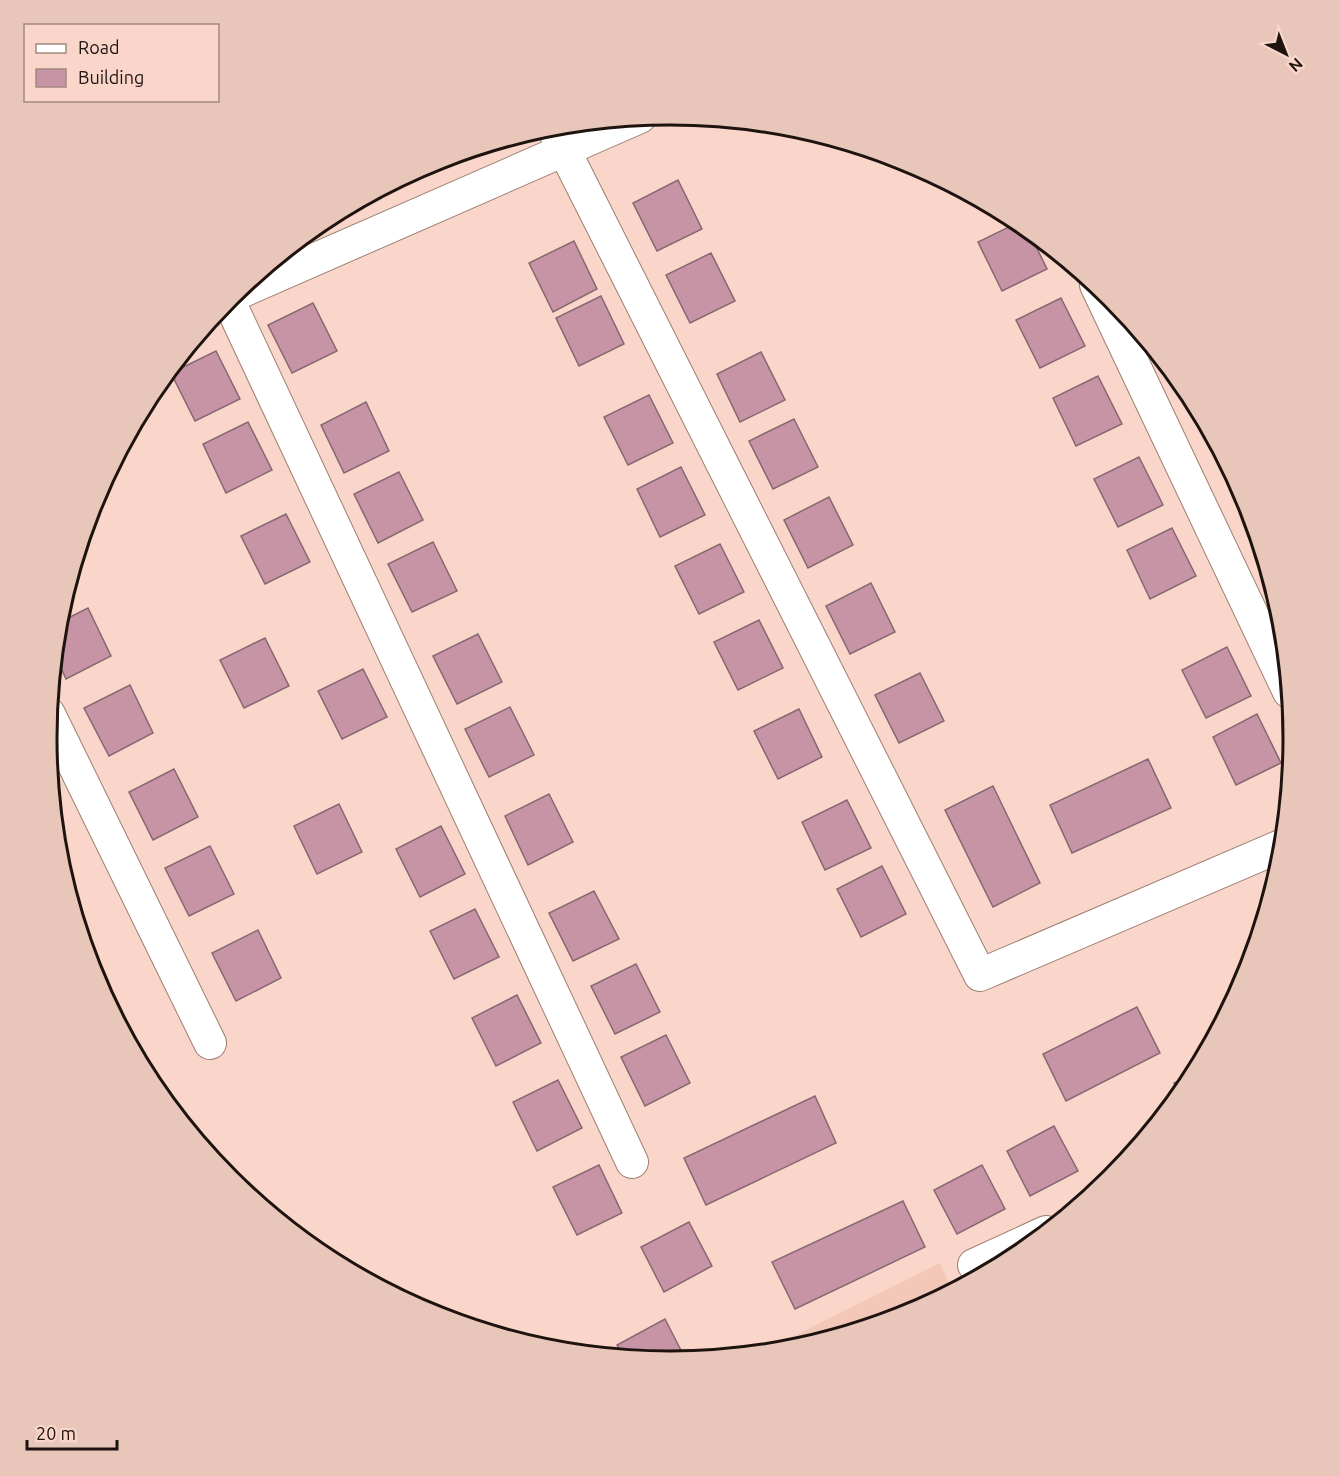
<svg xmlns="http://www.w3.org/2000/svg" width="1340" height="1476" viewBox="0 0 1340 1476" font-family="Ubuntu,sans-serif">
  <rect width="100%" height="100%" fill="#f9d6c9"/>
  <path fill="#f3c8b8" d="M940,1263L952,1291L908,1314L791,1350L760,1353Z"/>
  <g fill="#c694a4" stroke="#876771" stroke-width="1.5">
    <path d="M442,159L444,165L395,187L393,183L432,162Z"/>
    <path d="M678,180L702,229L657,251L633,203Z"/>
    <path d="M373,193L375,198L325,220V219Z"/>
    <path d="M1019,222L1027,228L1047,269L1002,291L978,242Z"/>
    <path d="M574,241L597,289L553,312L529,263Z"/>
    <path d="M711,253L735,301L690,323L666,275Z"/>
    <path d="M601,296L624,344L579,366L556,318Z"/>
    <path d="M1061,298L1085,346L1040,368L1016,320Z"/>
    <path d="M313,303L337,351L292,373L268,325Z"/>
    <path d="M216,351L240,399L195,421L171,373Z"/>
    <path d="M761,352L785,400L740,422L717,374Z"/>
    <path d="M1098,376L1122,424L1076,446L1053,398Z"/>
    <path d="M649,395L673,443L628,465L604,417Z"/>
    <path d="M366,402L389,451L344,473L321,425Z"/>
    <path d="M794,419L818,467L773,489L749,441Z"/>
    <path d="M248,422L272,470L226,493L203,444Z"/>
    <path d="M1223,456L1246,500L1247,504L1240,508L1217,459Z"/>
    <path d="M1139,457L1163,505L1118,527L1094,479Z"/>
    <path d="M681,467L705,515L660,537L637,489Z"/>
    <path d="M399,472L423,520L378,543L354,494Z"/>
    <path d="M829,497L853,545L808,568L784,520Z"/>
    <path d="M286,514L310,562L265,584L241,536Z"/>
    <path d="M1172,528L1196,576L1150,599L1127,550Z"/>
    <path d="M433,542L457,591L412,612L388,564Z"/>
    <path d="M720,544L744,592L699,614L675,566Z"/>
    <path d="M871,583L895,632L850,654L826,606Z"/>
    <path d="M88,608L111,656L66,679L55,655L58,623Z"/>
    <path d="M759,620L783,668L738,690L714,642Z"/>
    <path d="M478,634L502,682L457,704L433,656Z"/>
    <path d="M265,638L289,686L244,708L220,660Z"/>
    <path d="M1227,647L1251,696L1206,718L1182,670Z"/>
    <path d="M363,669L387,717L342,739L318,691Z"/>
    <path d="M920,673L944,721L899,743L875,695Z"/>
    <path d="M130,685L153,733L109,756L84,708Z"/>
    <path d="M510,707L534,755L489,777L465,729Z"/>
    <path d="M799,709L822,757L778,779L754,731Z"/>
    <path d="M1257,714L1281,763L1236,785L1213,737Z"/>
    <path d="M1148,759L1171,808L1072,853L1050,805Z"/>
    <path d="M174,769L198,817L153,840L129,792Z"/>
    <path d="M993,786L1040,883L993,907L945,810Z"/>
    <path d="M549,794L573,842L528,865L505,816Z"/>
    <path d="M847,800L871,848L825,870L802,822Z"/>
    <path d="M339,804L362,852L317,874L294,826Z"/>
    <path d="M441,826L465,874L420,897L396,849Z"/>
    <path d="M210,846L234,894L189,916L165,868Z"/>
    <path d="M882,866L906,914L861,937L837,889Z"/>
    <path d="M594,891L619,939L573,961L549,913Z"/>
    <path d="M475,909L499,957L454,979L430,931Z"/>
    <path d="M258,930L281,978L236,1001L212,953Z"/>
    <path d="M636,964L660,1012L615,1034L591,986Z"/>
    <path d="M517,995L541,1043L496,1066L472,1018Z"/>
    <path d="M1137,1007L1160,1053L1066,1101L1043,1054Z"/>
    <path d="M666,1035L690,1083L645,1106L621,1057Z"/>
    <path d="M1195,1073L1188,1085L1180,1095L1174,1083Z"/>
    <path d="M558,1080L582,1128L537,1151L513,1102Z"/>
    <path d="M815,1096L836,1143L706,1205L684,1158Z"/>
    <path d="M1054,1126L1078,1171L1030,1196L1007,1151Z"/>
    <path d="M599,1165L622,1213L577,1235L553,1187Z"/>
    <path d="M982,1165L1005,1209L957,1234L934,1190Z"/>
    <path d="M903,1201L925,1247L795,1309L772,1262Z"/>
    <path d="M689,1222L712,1266L664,1292L641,1247Z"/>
    <path d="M665,1319L686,1360L670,1361L624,1357L617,1345Z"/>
  </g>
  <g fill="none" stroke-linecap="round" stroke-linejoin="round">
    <defs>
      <g id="minor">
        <path d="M552,126L980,975L1283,845"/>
        <path d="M1096,285L1289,692"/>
        <path d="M229,297L640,117"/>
        <path d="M228,299L632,1162"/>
        <path d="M49,714L210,1043"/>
        <path d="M974,1265L1046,1232"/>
      </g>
    </defs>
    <use href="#minor" stroke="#9d7e71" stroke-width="34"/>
    <use href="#minor" stroke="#fff" stroke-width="32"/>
  </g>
  <path d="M0 0H1340V1476H0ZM57 738a613 613 0 1 1 1226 0a613 613 0 1 1-1226 0Z" fill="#e8c6ba" fill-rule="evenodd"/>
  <path fill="none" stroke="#1f130f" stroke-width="3" d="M57 738a613 613 0 1 1 1226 0a613 613 0 1 1-1226 0Z"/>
  <rect x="24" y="24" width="195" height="78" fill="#f9d6c9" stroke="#a2887f" stroke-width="1.5"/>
  <rect x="36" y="44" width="30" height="9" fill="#ffffff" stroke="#a2887f" stroke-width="1.5"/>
  <text x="78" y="54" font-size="18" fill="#1f130f">Road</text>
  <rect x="36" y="69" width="30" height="18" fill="#c694a4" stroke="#a2887f" stroke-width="1.5"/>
  <text x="78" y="84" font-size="18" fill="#1f130f">Building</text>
  <g transform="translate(1286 54) rotate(138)" stroke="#f9d6c9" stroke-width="4.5" paint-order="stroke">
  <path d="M0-4.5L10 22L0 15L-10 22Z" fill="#1f130f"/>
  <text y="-9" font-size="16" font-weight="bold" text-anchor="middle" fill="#1f130f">N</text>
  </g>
  <path d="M27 1440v9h90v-9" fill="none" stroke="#1f130f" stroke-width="3"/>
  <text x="36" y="1440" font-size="18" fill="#1f130f" stroke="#f9d6c9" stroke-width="4.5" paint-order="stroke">20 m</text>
</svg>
